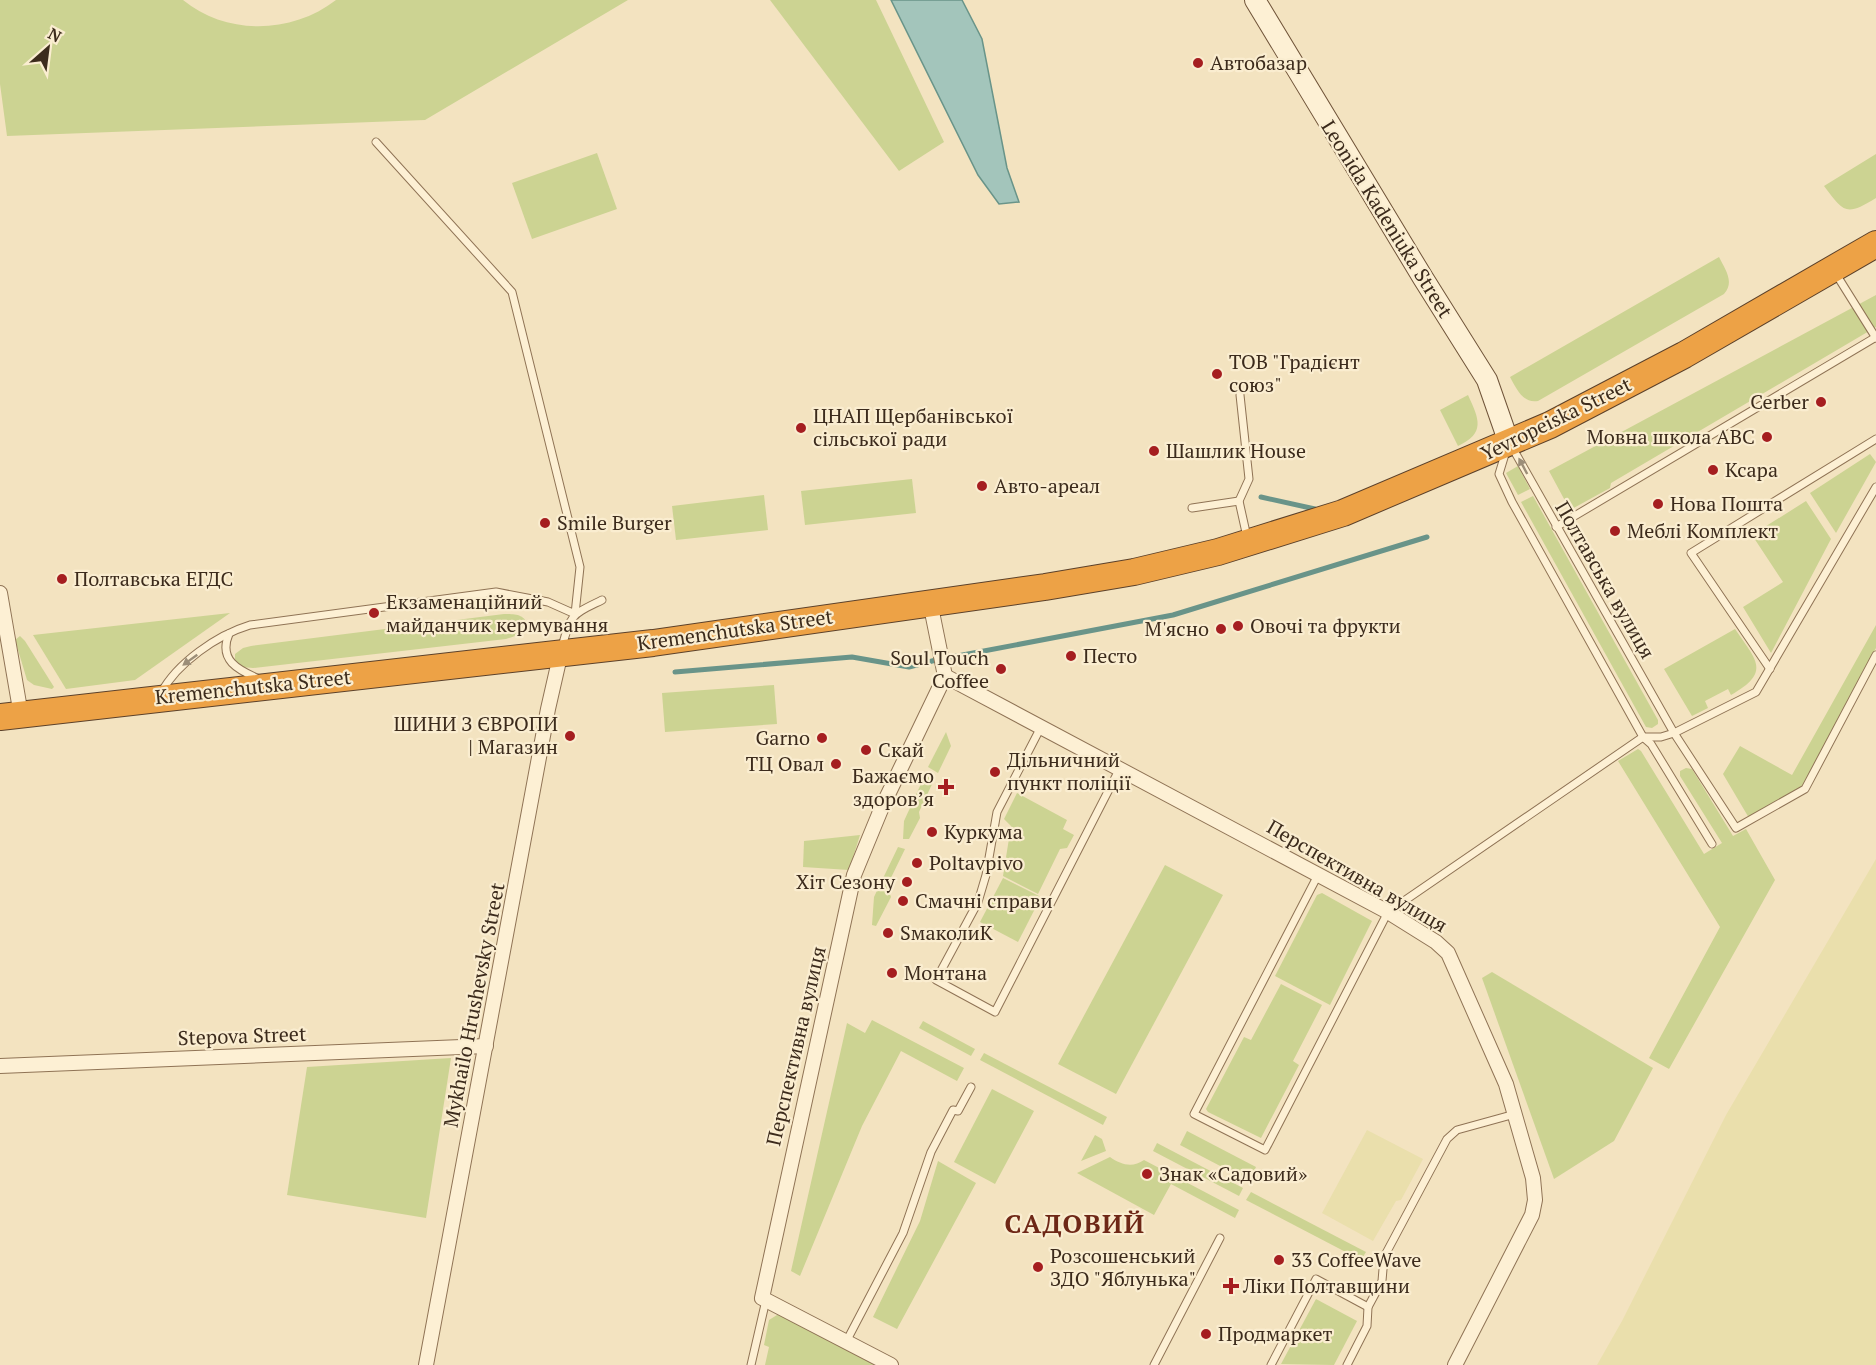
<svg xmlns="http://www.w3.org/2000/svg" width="1876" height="1365" viewBox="0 0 1876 1365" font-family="'PT Serif',serif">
  <rect width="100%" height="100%" fill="#f3e3c0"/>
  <g fill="#eadfac">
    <path d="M1876,859V1365H1597L1622,1321L1726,1115Z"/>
    <path d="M1367,1130L1423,1159L1401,1200L1396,1201L1373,1241L1322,1213Z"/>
  </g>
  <g fill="#ccd392">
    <path d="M0,0H183C227,36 292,34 336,0H628L425,120L7,136L0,84Z"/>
    <path d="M770,0H876L944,142L899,171Z"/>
    <path d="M597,153L617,209L532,239L512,183Z"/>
    <path d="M1876,154V198C1845,217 1844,212 1824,186Z"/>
    <path d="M1719,257C1725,269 1735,282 1724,294L1538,401C1523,404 1516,388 1510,377Z"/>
    <path d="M1876,295V327L1611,483L1610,488L1570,510L1549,471Z"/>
    <path d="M1468,395C1479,419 1486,433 1458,446L1440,410Z"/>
    <path d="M1870,454L1876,462L1836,533L1810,493Z"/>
    <path d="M1518,466L1530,489L1518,495L1506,473Z"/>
    <path d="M912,479L916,513L805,525L801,491Z"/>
    <path d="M764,495L768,530L676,540L672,506Z"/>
    <path d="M1533,496L1658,720V724L1652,728L1646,727L1521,502Z"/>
    <path d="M1806,501L1831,539L1771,653L1743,607L1783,582L1752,535Z"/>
    <path d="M230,613L135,680L66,689L33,635Z"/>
    <path d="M504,614C514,614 526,614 527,626C522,635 515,636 506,639L253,668L241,667L235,660V654L243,648L251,646Z"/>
    <path d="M1876,625V648L1802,787L1749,818L1723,774L1740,746L1792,775Z"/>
    <path d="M1735,629C1756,660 1772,672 1731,695L1728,689L1705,701L1708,708L1692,716L1664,669Z"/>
    <path d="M20,636L25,641L54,687L52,689L34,685L27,680L15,640Z"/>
    <path d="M774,685L777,724L665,732L662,693Z"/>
    <path d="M946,732L951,746L938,773L928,767Z"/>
    <path d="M1638,749L1641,751L1704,854L1722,843L1680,776V771L1686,768L1692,769L1733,836L1746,829L1775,880L1669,1069L1649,1058L1720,927L1618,761Z"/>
    <path d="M925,775L934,780L919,812L920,818L909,839H903L904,821Z"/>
    <path d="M1017,793L1067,820L1063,829L1074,835L1067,848L1060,849L1038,894L1003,876L1011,826L1004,819Z"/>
    <path d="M860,835L849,870L803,867L804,841Z"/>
    <path d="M898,847L905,849L887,886L891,897L876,926L872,925L874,897Z"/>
    <path d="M1165,865L1223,895L1116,1094L1058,1064Z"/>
    <path d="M1003,878L1041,897L1018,942L980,922Z"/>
    <path d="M1322,893L1372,921L1330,1005L1275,976L1317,895Z"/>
    <path d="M1492,972L1653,1068L1614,1141L1554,1179L1482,978Z"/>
    <path d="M1281,984L1322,1005L1293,1061L1299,1065L1261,1138L1208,1112L1206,1109L1244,1037L1251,1040Z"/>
    <path d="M872,1020L964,1068L957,1081L901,1051L862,1126L800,1276L791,1271L847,1023L865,1033Z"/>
    <path d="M923,1021L975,1049L971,1056L919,1028Z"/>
    <path d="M984,1053L1107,1117L1103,1125L980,1060Z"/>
    <path d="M451,1058L426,1218L287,1195L307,1067Z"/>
    <path d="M992,1089L1034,1111L995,1184L954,1162Z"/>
    <path d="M1187,1131L1256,1167L1249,1181L1180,1145Z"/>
    <path d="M1095,1135L1102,1139L1106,1151L1081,1161Z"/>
    <path d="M1157,1143L1243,1188L1239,1196L1153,1151Z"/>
    <path d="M1110,1157C1121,1165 1133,1168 1144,1160L1239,1210L1235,1218L1171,1184L1154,1215L1077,1173Z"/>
    <path d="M938,1161L976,1183L897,1329L873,1317L920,1221Z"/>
    <path d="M1251,1192L1366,1252L1361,1260L1246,1200Z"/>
    <path d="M1316,1299L1357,1321L1334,1365L1281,1364Z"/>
    <path d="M777,1315H780L875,1365H765L769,1347L764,1345L769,1320Z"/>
  </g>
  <path fill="#a3c5bb" stroke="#699489" stroke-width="1.5" d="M891,0H962L982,39L1007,168L1019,202L999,204L978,175Z"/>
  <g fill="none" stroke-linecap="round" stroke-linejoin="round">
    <g stroke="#699489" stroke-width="5">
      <path d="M1261,497L1315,509"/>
      <path d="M952,657L1173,615L1427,537"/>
      <path d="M675,672L852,657L909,667L936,660"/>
    </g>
    <defs>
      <g id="lane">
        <path d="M1836,274L1876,338"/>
        <path d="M1240,395L1249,479L1239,501L1247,537"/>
        <path d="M1512,447L1674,733L1736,828L1805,789L1876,655"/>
        <path d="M1506,451L1499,474L1512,502L1643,737L1651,744L1712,844"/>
        <path d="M1192,508L1239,501"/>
        <path d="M1556,527L1876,337"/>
        <path d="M229,634C218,660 238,670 259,679"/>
        <path d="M562,647C571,613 572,615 602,600"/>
        <path d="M1770,669L1691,553L1876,439"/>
        <path d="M161,693C177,663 217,635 250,625L496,592L548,602L575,614L580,567L512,292L376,142"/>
        <path d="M1041,727L997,812L986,875L978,902L936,980L995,1012L1120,768"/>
        <path d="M1643,737H1661L1674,733L1756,692L1876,487"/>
        <path d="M1318,875L1194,1114L1265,1150L1388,912L1643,737"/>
        <path d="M846,1342L903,1233L931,1152L953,1110L958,1111L971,1087"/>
        <path d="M751,1365L766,1300"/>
        <path d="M1154,1365L1220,1238"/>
        <path d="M1271,1365L1316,1279L1368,1307"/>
        <path d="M1347,1365L1367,1326L1368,1307L1382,1281L1384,1257L1447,1139L1457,1130L1515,1114"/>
      </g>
      <g id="street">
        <path d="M0,593L21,715"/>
        <path d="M945,676L1388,912L1436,942L1448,953L1506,1084L1533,1178L1535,1200L1532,1215L1455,1365"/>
        <path d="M0,1066L486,1046"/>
        <path d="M426,1365L548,709L561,652"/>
        <path d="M891,1365L762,1298L854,875L882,807L945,676L930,602"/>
      </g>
      <path id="secondary" d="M1255,0L1423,278L1487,380L1509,443"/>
      <path id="highway" d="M0,717L653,643L1045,587L1134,572L1218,552L1343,513L1550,425L1684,355L1876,244"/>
    </defs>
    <use href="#lane" stroke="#8f7355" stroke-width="9"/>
    <use href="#street" stroke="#8f7355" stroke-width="16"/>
    <use href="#secondary" stroke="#705439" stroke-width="22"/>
    <use href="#highway" stroke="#5c412a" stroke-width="28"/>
    <use href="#lane" stroke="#fdf0d4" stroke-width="7"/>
    <use href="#street" stroke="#fdf0d4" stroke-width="14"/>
    <use href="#secondary" stroke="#fdf0d4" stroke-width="20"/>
    <use href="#highway" stroke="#eda246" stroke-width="26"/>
  </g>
  <defs><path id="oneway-solid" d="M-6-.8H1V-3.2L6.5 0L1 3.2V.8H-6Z" transform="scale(1.5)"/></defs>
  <g fill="#9c8e78">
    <use href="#oneway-solid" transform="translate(1523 466) rotate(-118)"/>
    <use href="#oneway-solid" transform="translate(190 660) rotate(144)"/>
  </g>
  <g fill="#a51e20" stroke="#faedd0" stroke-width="2">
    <circle cx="1198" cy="63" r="6"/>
    <circle cx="1217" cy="374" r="6"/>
    <circle cx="1821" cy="402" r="6"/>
    <circle cx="801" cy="428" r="6"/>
    <circle cx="1767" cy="437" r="6"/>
    <circle cx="1154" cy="451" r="6"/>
    <circle cx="1713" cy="470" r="6"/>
    <circle cx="982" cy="486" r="6"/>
    <circle cx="1658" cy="504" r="6"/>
    <circle cx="545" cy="523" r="6"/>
    <circle cx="1615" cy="531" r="6"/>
    <circle cx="62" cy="579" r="6"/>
    <circle cx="374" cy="613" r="6"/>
    <circle cx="1238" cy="626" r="6"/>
    <circle cx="1221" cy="629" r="6"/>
    <circle cx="1071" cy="656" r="6"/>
    <circle cx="1001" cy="669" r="6"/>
    <circle cx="570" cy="736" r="6"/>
    <circle cx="822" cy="738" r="6"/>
    <circle cx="866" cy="750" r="6"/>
    <circle cx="836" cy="764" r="6"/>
    <circle cx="995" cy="772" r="6"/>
    <path d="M943 778h6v6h6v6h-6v6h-6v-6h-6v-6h6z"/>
    <circle cx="932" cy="832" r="6"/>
    <circle cx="917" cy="863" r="6"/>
    <circle cx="907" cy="882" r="6"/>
    <circle cx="903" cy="901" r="6"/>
    <circle cx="888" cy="933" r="6"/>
    <circle cx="892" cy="973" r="6"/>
    <circle cx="1147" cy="1174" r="6"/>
    <circle cx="1279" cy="1260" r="6"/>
    <circle cx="1038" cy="1267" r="6"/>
    <path d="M1228 1277h6v6h6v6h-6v6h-6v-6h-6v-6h6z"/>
    <circle cx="1206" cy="1334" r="6"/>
  </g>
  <g text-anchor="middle" stroke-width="4.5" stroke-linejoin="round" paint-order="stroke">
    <g font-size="20" fill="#3c2b1c" stroke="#faedd0" text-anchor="start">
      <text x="1210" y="70">Автобазар</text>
      <text x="1229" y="369">ТОВ "Градієнт<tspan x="1229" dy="23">союз"</tspan></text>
      <text x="1809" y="409" text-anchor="end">Cerber</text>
      <text x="813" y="423">ЦНАП Щербанівської<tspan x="813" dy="23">сільської ради</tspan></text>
      <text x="1755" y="444" text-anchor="end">Мовна школа ABC</text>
      <text x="1166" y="458">Шашлик House</text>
      <text x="1725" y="477">Ксара</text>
      <text x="994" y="493">Авто-ареал</text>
      <text x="1670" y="511">Нова Пошта</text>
      <text x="557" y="530">Smile Burger</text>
      <text x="1627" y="538">Меблі Комплект</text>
      <text x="74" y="586">Полтавська ЕГДС</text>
      <text x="386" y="609">Екзаменаційний<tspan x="386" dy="23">майданчик кермування</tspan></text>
      <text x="1250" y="633">Овочі та фрукти</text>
      <text x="1209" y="636" text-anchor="end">М'ясно</text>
      <text x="1083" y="663">Песто</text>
      <text x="989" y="665" text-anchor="end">Soul Touch<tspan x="989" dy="23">Coffee</tspan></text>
      <text x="558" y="731" text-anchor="end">ШИНИ З ЄВРОПИ<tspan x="558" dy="23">| Магазин</tspan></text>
      <text x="810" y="745" text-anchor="end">Garno</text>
      <text x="878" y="757">Скай</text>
      <text x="1007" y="767">Дільничний<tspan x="1007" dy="23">пункт поліції</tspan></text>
      <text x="824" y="771" text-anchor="end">ТЦ Овал</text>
      <text x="934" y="783" text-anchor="end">Бажаємо<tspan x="934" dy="23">здоровʼя</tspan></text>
      <text x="944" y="839">Куркума</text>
      <text x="929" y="870">Poltavpivo</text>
      <text x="895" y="889" text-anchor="end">Хіт Сезону</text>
      <text x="915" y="908">Смачні справи</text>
      <text x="900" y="940">SмаколиК</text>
      <text x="904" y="980">Монтана</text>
      <text x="1159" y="1181">Знак «Садовий»</text>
      <text x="1050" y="1263">Розсошенський<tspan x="1050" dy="23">ЗДО "Яблунька"</tspan></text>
      <text x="1291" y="1267">33 CoffeeWave</text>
      <text x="1243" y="1293">Ліки Полтавщини</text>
      <text x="1218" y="1341">Продмаркет</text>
    </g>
    <g font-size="20" fill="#3c2b1c" stroke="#faedd0">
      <text transform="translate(1387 219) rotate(58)" y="7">Leonida Kadeniuka Street</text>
      <text transform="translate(1556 419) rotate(-26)" y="7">Yevropeiska Street</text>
      <text transform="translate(1605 580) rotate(60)" y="7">Полтавська вулиця</text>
      <text transform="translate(735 630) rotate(-8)" y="7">Kremenchutska Street</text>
      <text transform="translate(253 687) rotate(-6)" y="7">Kremenchutska Street</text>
      <text transform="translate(1357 876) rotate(30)" y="7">Перспективна вулиця</text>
      <text transform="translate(474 1005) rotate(-79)" y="7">Mykhailo Hrushevsky Street</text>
      <text transform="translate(242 1036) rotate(-2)" y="7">Stepova Street</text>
      <text transform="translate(796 1046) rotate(-77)" y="7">Перспективна вулиця</text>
    </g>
    <g font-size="26" font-weight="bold" letter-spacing="1.5" fill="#6e2716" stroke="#faedd0">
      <text x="1075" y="1233">САДОВИЙ</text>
    </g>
  </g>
  <g transform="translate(48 48) rotate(28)" stroke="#faedd0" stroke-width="4.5" paint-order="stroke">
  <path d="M0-4.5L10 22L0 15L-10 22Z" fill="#3c2b1c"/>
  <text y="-9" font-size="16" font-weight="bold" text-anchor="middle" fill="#3c2b1c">N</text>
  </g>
</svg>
